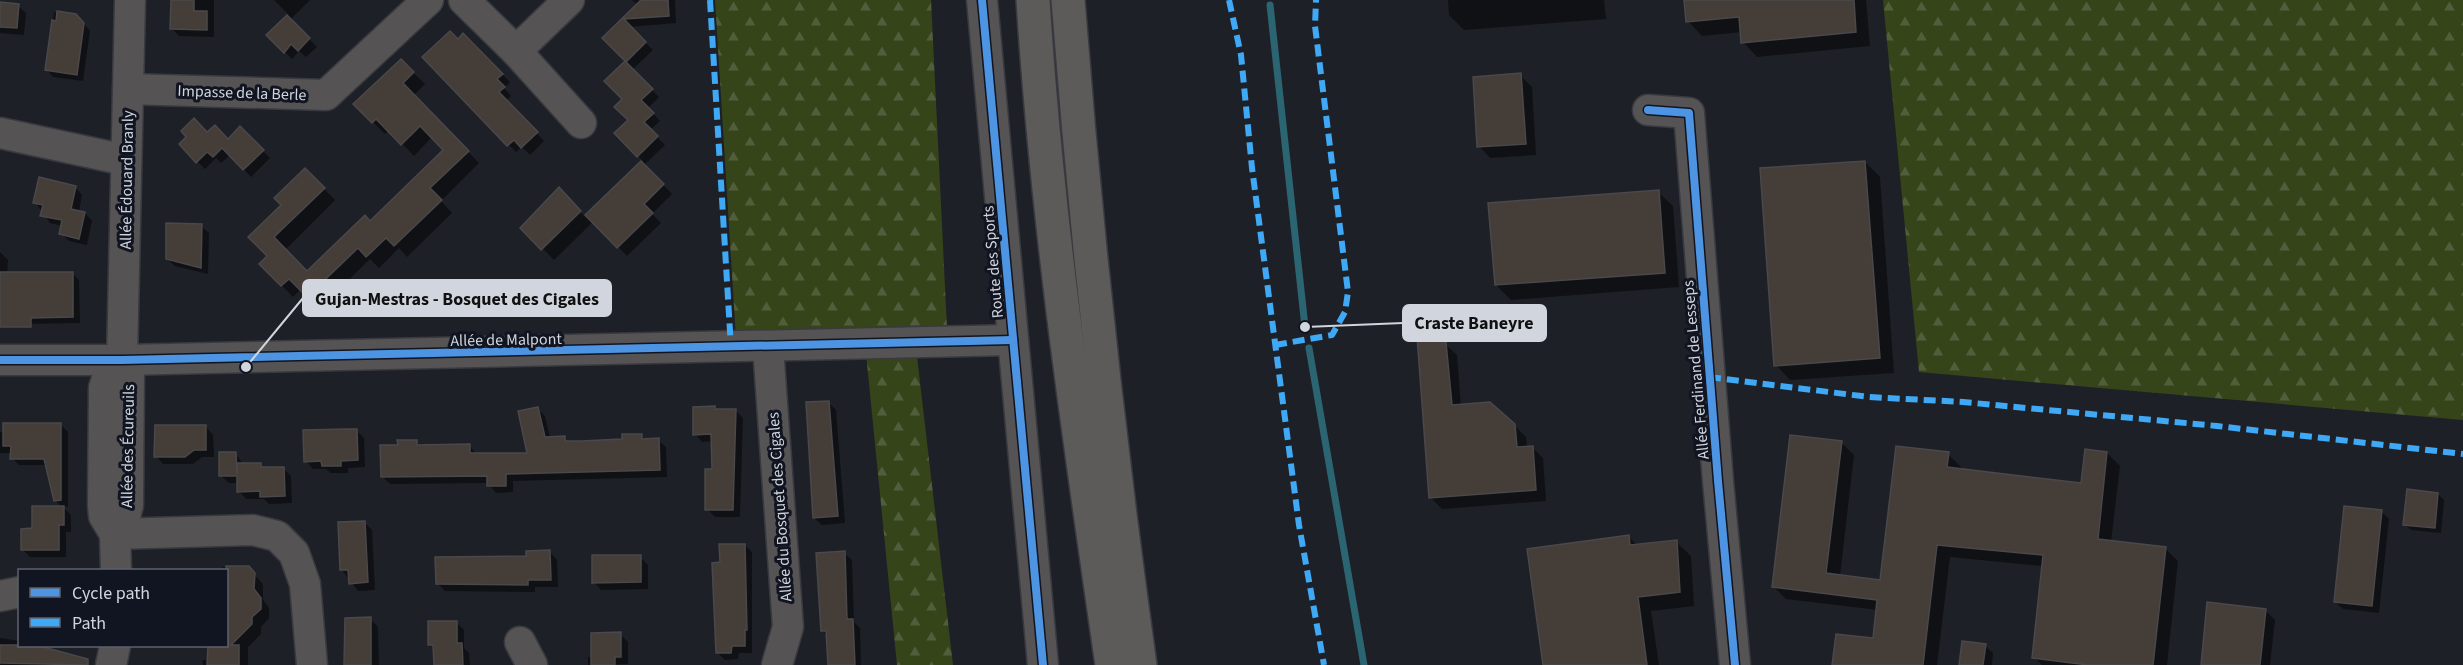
<svg xmlns="http://www.w3.org/2000/svg" width="2463" height="665" viewBox="0 0 2463 665" font-family="'Source Sans 3',sans-serif">
  <defs>
    <pattern id="forest-firs" width="22" height="20" patternUnits="userSpaceOnUse" patternTransform="scale(1.5)"><rect width="22" height="20" fill="#36441a"/><path d="M5 1l3.5 6h-7zM16 11l3.5 6h-7z" fill="#525e3b"/></pattern>
  </defs>
  <rect width="100%" height="100%" fill="#1e2027"/>
  <g fill="url(#forest-firs)">
    <path d="M715,0H931L947,328L914,331L953,665H897L864,333L736,339Z"/>
    <path d="M1883,0H2463V420L1919,372Z"/>
  </g>
  <g fill="#0007">
    <path d="M172,0H214V37L179,36L172,29Z"/>
    <path d="M274,0H310L290,20L317,47L306,57L299,51L292,59L268,35L289,15Z"/>
    <path d="M632,0H675L676,23L629,27L653,50L632,70L659,97L648,108L660,121L650,130L665,145L644,165L672,194L652,214L661,223L627,256L594,221L554,260L523,228L559,189L585,217L643,161L616,133L630,120L624,99L607,81L627,61L604,38L638,5Z"/>
    <path d="M1448,0H1604L1606,19L1464,30L1449,15Z"/>
    <path d="M1686,0H1866L1870,46L1757,57L1743,42L1742,32L1702,36L1688,21Z"/>
    <path d="M0,4L18,6L26,13L24,35L0,33Z"/>
    <path d="M54,12L76,15L90,31L83,81L53,77L47,70Z"/>
    <path d="M463,35L510,82L504,88L511,96L506,101L544,141L530,155L522,147L516,152L424,57L458,41Z"/>
    <path d="M401,61L425,84L413,96L479,163L441,201L452,213L407,257L399,248L379,268L370,259L320,308L301,289L293,297L261,264L269,256L250,237L283,205L305,170L335,200L285,250L308,273L370,223L445,150L432,137L414,156L389,130L385,134L355,104Z"/>
    <path d="M1520,75L1532,87L1536,155L1490,158L1479,146Z"/>
    <path d="M240,128L270,158L251,177L230,155L221,163L216,158L205,169L181,145L208,134L228,141Z"/>
    <path d="M1865,162L1880,177L1894,373L1790,380L1776,365Z"/>
    <path d="M75,187L82,195L79,212L85,213L92,221L87,245L69,241L61,233L62,226L50,223L35,202Z"/>
    <path d="M1658,192L1673,206L1679,287L1511,300L1496,285Z"/>
    <path d="M201,226L209,233L208,274L175,266L167,259Z"/>
    <path d="M0,252L8,260L7,276L0,275Z"/>
    <path d="M72,273L79,280L80,323L24,324Z"/>
    <path d="M1445,344L1457,355L1461,406L1514,425L1526,437L1527,448L1532,447L1543,458L1546,501L1442,509L1431,498Z"/>
    <path d="M828,402L836,410L845,523L822,525L814,518Z"/>
    <path d="M537,408L545,416L550,438H564L569,442L624,441L641,435L646,440H658L666,447L667,477L513,481V492L496,493L488,483L390,484L382,476L399,446L416,441L421,446L469,445L476,454L529,455Z"/>
    <path d="M715,408L718,411L735,410L743,418L740,517H715L707,509L713,470V441L702,442L695,434Z"/>
    <path d="M60,424L68,432V507H63L71,515V532H66V557H30L22,549L33,530L63,508L55,500L47,465H19L12,458V453H0V432Z"/>
    <path d="M206,427L213,435L214,457H202L193,464H163L156,456Z"/>
    <path d="M356,430L364,438L365,467L348,468V473H331L326,469H313L306,461Z"/>
    <path d="M1841,442L1854,455L1840,576L1881,581L1948,454L1961,467L1960,470L2083,484L2107,453L2120,466L2111,542L2165,548L2178,561L2167,665H2042L2034,657L2043,566L1950,557L1937,665H1833L1874,639L1878,610L1786,599L1773,586Z"/>
    <path d="M235,453L243,464H260L265,469L283,468L291,476L292,503L269,504L264,499H246L239,491L238,483H229L221,476Z"/>
    <path d="M2438,494L2444,500L2441,533L2411,530L2404,524Z"/>
    <path d="M2381,511L2389,519L2379,613L2343,609L2335,602Z"/>
    <path d="M364,522L372,530L375,590L358,591L342,570Z"/>
    <path d="M1629,537L1638,546L1676,542L1691,556L1694,606L1651,611L1659,665H1545Z"/>
    <path d="M745,545L752,552V653H739L738,659L725,660L717,652L721,564Z"/>
    <path d="M550,552L557,560L558,587H535V592L445,591L437,583Z"/>
    <path d="M844,553L852,560L854,622L860,628L861,665H829L828,636L822,631Z"/>
    <path d="M640,557L648,565V589L601,590L594,582Z"/>
    <path d="M223,567L248,568L263,584V600L269,608V618L261,627V634L248,647V665H203L202,660H207L226,646V570H223Z"/>
    <path d="M2265,610L2275,620L2270,665H2202Z"/>
    <path d="M370,619L378,627L379,665H347Z"/>
    <path d="M456,622L464,630V648L469,653L470,665H435V649L430,644Z"/>
    <path d="M620,634L628,642V664L588,665V657H593Z"/>
    <path d="M0,638L20,641V646L80,658L86,665H0Z"/>
    <path d="M1985,646L1993,653L1992,665H1960Z"/>
  </g>
  <g fill="none" stroke-linecap="round" stroke-linejoin="round">
    <g stroke="#2b6572" stroke-width="7">
      <path d="M1270,5L1305,327"/>
      <path d="M1309,348L1364,665"/>
    </g>
  </g>
  <g fill="#453d38" stroke="#4a484a" stroke-width="1.5">
    <path d="M171,0H194V11H207V30L170,29Z"/>
    <path d="M641,0H668L669,16L624,19L646,42L626,62L653,89L641,100L654,113L644,122L658,136L637,157L614,133L628,120L614,107L622,99L604,81L625,61L602,38Z"/>
    <path d="M1684,0H1854L1856,32L1741,43L1739,17L1686,22Z"/>
    <path d="M0,2L19,4L17,28L0,27Z"/>
    <path d="M57,11L76,14L84,23L77,75L45,70L52,20L56,21Z"/>
    <path d="M287,15L310,38L298,51L291,44L284,53L266,35Z"/>
    <path d="M450,31L458,39L463,33L503,74L497,79L505,87L499,92L538,132L521,148L514,140L507,146L422,57Z"/>
    <path d="M401,59L414,72L403,83L469,151L430,188L442,200L394,246L386,238L366,257L358,248L307,297L289,279L281,286L259,264L267,256L248,237L281,205L274,198L305,168L325,188L274,237L307,271L365,215L370,221L443,150L420,126L401,145L376,119L372,123L353,104Z"/>
    <path d="M1521,73L1526,144L1477,147L1473,77Z"/>
    <path d="M194,118L207,132L215,125L228,139L240,126L264,150L243,170L222,148L213,157L207,152L196,163L179,144L186,137L181,131Z"/>
    <path d="M641,161L664,184L644,204L653,213L617,248L585,215Z"/>
    <path d="M1865,161L1880,358L1774,366L1760,168Z"/>
    <path d="M39,177L76,186L71,209L85,212L79,239L59,234L62,220L40,216L43,205L33,203Z"/>
    <path d="M559,187L581,211L541,250L520,228Z"/>
    <path d="M1659,190L1665,273L1495,285L1488,203Z"/>
    <path d="M166,223L202,224L201,268L166,259Z"/>
    <path d="M0,272H73V317L31,318V327H0Z"/>
    <path d="M1417,336L1446,342L1452,405L1490,402L1515,424L1517,447L1533,446L1536,490L1429,498Z"/>
    <path d="M829,401L838,516L813,518L806,402Z"/>
    <path d="M715,406V409H736L733,510H705V469H712L711,434L693,435V407Z"/>
    <path d="M538,407L545,437L565,436V441H582L622,439V434H642V439L659,438L660,470L506,474V486H487V476L381,477L380,445H398L397,440H417V445L470,444V453H527L518,411Z"/>
    <path d="M3,423H61V500L54,501L44,459H10L11,446H3Z"/>
    <path d="M155,425H206V450H194L185,457H154Z"/>
    <path d="M346,429H357L358,460L341,461V466H322L321,461L304,462L303,430Z"/>
    <path d="M1790,435L1842,441L1826,573L1880,580L1896,446L1949,452L1947,467L2081,483L2085,449L2107,452L2098,539L2166,547L2153,665H2088L2032,658L2043,555L1937,545L1923,665H1832L1836,634L1873,638L1877,600L1772,587Z"/>
    <path d="M219,452H236L237,474V463H261V467H284L285,496L260,497V491L237,492V476H219Z"/>
    <path d="M2407,489L2438,493L2435,528L2403,525Z"/>
    <path d="M32,506H64V525H59V550H21V529L32,528Z"/>
    <path d="M2344,506L2382,510L2372,606L2334,602Z"/>
    <path d="M365,521L368,582L349,584L348,570H340L338,522Z"/>
    <path d="M1629,535L1630,545L1677,540L1680,592L1638,597L1647,665H1543L1527,549Z"/>
    <path d="M719,544H745L747,630H745V646H732L731,653H716L712,563L720,562Z"/>
    <path d="M550,550L551,580H528V585L436,584L435,557L526,556V551Z"/>
    <path d="M845,551L847,619H853L855,665H828L826,631H821L816,553Z"/>
    <path d="M592,555H641V582L592,583Z"/>
    <path d="M226,566H249L255,573L254,589L261,598V609L252,617V624L231,645H239V665H207L208,645H226Z"/>
    <path d="M2207,602L2266,609L2260,665H2201Z"/>
    <path d="M371,617V665H344L345,618Z"/>
    <path d="M428,621H457V643H462L463,665H434L433,645H428Z"/>
    <path d="M621,632V657H615V665H591V633Z"/>
    <path d="M1962,641L1986,644L1983,665H1959Z"/>
    <path d="M0,645H36L88,659V665L0,663Z"/>
  </g>
  <g fill="none" stroke-linecap="round" stroke-linejoin="round">
    <defs>
      <g id="minor">
        <path d="M464,0L516,51L569,0"/>
        <path d="M982,0L1043,665"/>
        <path d="M516,51L581,123"/>
        <path d="M128,89L326,95L428,0"/>
        <path d="M1648,110L1689,113L1718,481L1735,665"/>
        <path d="M0,133L125,160"/>
        <path d="M768,347L788,627L777,665"/>
        <path d="M0,360H122L1013,340"/>
        <path d="M122,360L130,0"/>
        <path d="M115,534L253,530L277,536L294,553L305,584L312,665"/>
        <path d="M115,534L124,521L128,505L129,372L122,360"/>
        <path d="M116,570L115,534L104,516L103,505L104,388L109,373L122,360"/>
        <path d="M0,596L20,592"/>
        <path d="M520,642L532,665"/>
        <path d="M111,665L115,646"/>
      </g>
      <g id="highway">
        <path d="M1033,0C1047,223 1080,444 1112,665"/>
        <path d="M1068,0C1085,222 1109,444 1140,665"/>
      </g>
    </defs>
    <use href="#minor" stroke="#383a40" stroke-width="33"/>
    <use href="#highway" stroke="#383a40" stroke-width="36"/>
    <use href="#minor" stroke="#555353" stroke-width="30"/>
    <use href="#highway" stroke="#5c5b5a" stroke-width="33"/>
    <g stroke="#3fa9f5" stroke-width="6" stroke-dasharray="12 6" stroke-linecap="butt">
      <path d="M710,0L731,348"/>
      <path d="M1229,0L1241,55L1252,168L1299,525L1324,665"/>
      <path d="M1275,345L1332,335L1345,312L1348,292L1315,26L1316,0"/>
      <path d="M1709,377L1869,397L1963,402L2217,426L2463,454"/>
    </g>
    <defs>
      <g id="cycleway">
        <path d="M982,0L1043,665"/>
        <path d="M1648,110L1689,113L1718,481L1735,665"/>
        <path d="M0,360H122L1013,340"/>
      </g>
    </defs>
    <use href="#cycleway" stroke="#111521" stroke-width="11"/>
    <use href="#cycleway" stroke="#4d94e3" stroke-width="8"/>
  </g>
  <g text-anchor="middle" stroke-width="6" stroke-linejoin="round" paint-order="stroke">
    <g font-size="16" fill="#d1d5dd" stroke="#111521">
      <text transform="translate(242 92) rotate(2)" y="6">Impasse de la Berle</text>
      <text transform="translate(126 180) rotate(-89)" y="6">Allée Édouard Branly</text>
      <text transform="translate(992 262) rotate(-95)" y="6">Route des Sports</text>
      <text transform="translate(506 339) rotate(-1)" y="6">Allée de Malpont</text>
      <text transform="translate(1695 370) rotate(-95)" y="6">Allée Ferdinand de Lesseps</text>
      <text transform="translate(127 446) rotate(-89)" y="6">Allée des Écureuils</text>
      <text transform="translate(779 507) rotate(-94)" y="6">Allée du Bosquet des Cigales</text>
    </g>
  </g>
  <path fill="none" stroke="#d1d5dd" stroke-width="2" d="M246 367L303 298M1305 327L1403 323"/>
  <g fill="#d1d5dd" stroke="#111521" stroke-width="2">
    <circle cx="246" cy="367" r="6"/>
    <circle cx="1305" cy="327" r="6"/>
  </g>
  <g fill="#d1d5dd" stroke="#d1d5dd" stroke-width="2">
    <rect x="303" y="280" width="308" height="36" rx="6"/>
    <rect x="1403" y="305" width="143" height="36" rx="6"/>
  </g>
  <g font-size="18" text-anchor="middle" font-weight="bold" fill="#111">
    <text x="457" y="305">Gujan-Mestras - Bosquet des Cigales</text>
    <text x="1474" y="329">Craste Baneyre</text>
  </g>
  <rect x="18" y="569" width="210" height="78" fill="#111521" stroke="#5e626c" stroke-width="1.5"/>
  <rect x="30" y="588" width="30" height="9" fill="#4d94e3" stroke="#5e626c" stroke-width="1.5"/>
  <text x="72" y="599" font-size="18" fill="#d1d5dd">Cycle path</text>
  <rect x="30" y="618" width="30" height="9" fill="#3fa9f5" stroke="#5e626c" stroke-width="1.5"/>
  <text x="72" y="629" font-size="18" fill="#d1d5dd">Path</text>
</svg>
